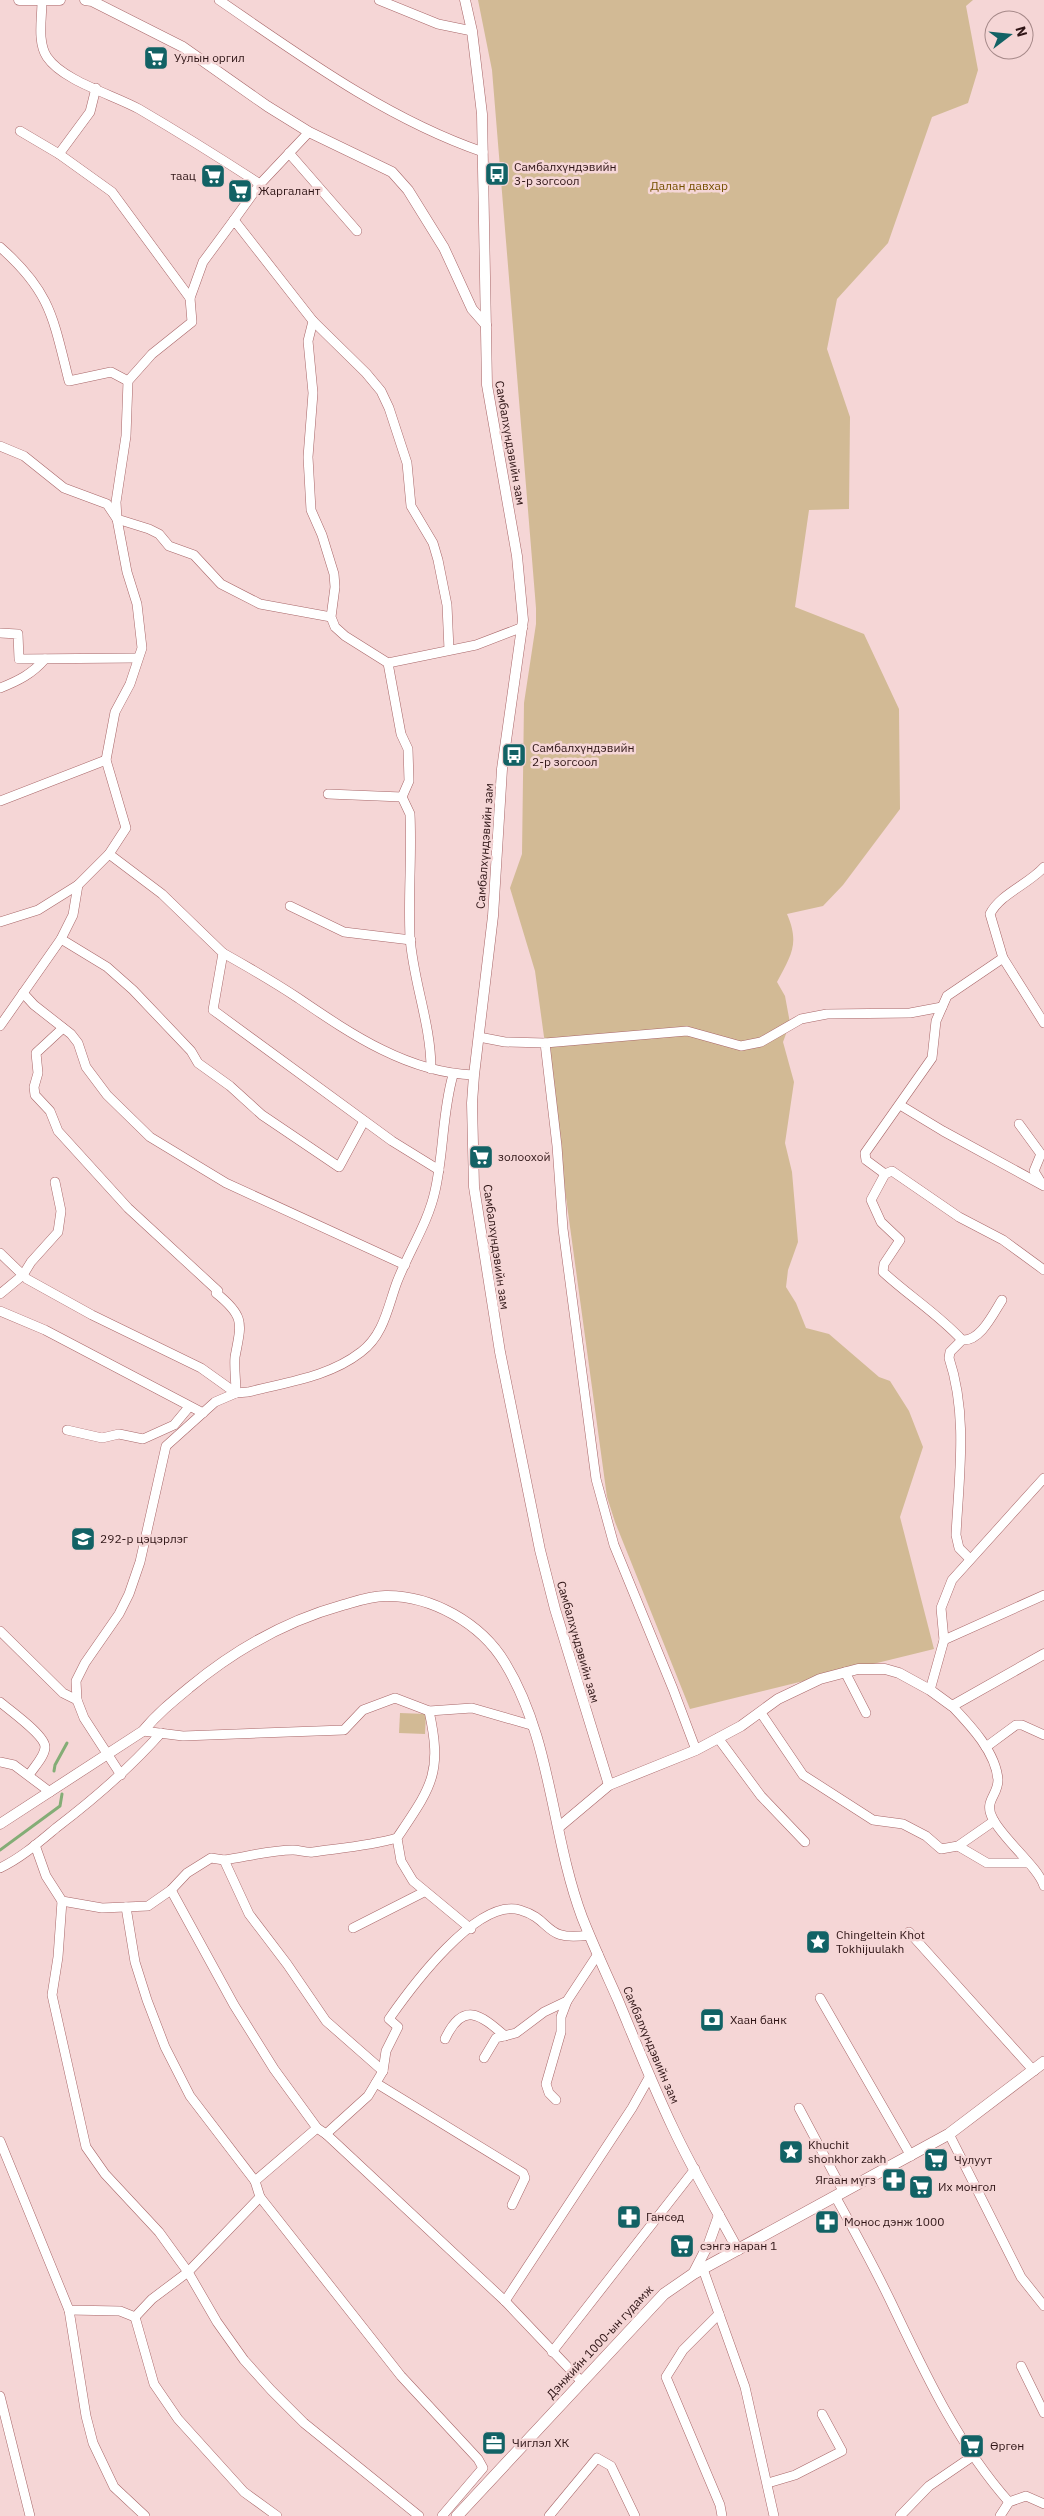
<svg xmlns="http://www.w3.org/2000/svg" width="1044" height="2516" viewBox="0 0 1044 2516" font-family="'IBM Plex Sans',sans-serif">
  <rect width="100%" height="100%" fill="#f5d6d6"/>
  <g fill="#d2ba95">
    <path d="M478,0H973L966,6L978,70L968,103L932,117L888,243L837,299L827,349L850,417L849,509L809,510L795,607L864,634L899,709L900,809L843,885L823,906L787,914C800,944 791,955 777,982L785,996L790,1023L783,1042L794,1082L785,1143L792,1172L798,1242L788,1270L786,1287L796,1303L806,1328L829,1334L879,1377L890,1381L909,1411L923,1447L900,1517L934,1649L690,1709L615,1522L607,1497L535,971L510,888L522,854L524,703L536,624V608L492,70Z"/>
    <path d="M400,1713L426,1714L425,1734L399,1733Z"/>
  </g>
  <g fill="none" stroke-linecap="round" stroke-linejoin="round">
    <g stroke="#84ad76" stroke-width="3">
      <path d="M54,1771L55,1765L67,1743"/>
      <path d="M0,1850L60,1806L62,1794"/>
    </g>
    <defs>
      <g id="minor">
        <path d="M219,0C302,57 387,119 483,152"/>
        <path d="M379,0L438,24L472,31"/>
        <path d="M42,1C42,18 37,42 47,57C63,81 114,95 139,109C180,133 220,158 260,184"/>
        <path d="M20,131L59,154L112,192L190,298"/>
        <path d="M289,153L357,231"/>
        <path d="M59,154L90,112L96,88"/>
        <path d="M234,220L260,184L309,132"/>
        <path d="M0,247C51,292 53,318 69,381L111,372L128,381"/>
        <path d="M313,321L366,373L381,391L389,408L407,463L411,506L433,543L438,560L447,605L449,650"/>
        <path d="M0,446L24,456L64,488L107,504L117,519L127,572L137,604L142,648L130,684L115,712L106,760L126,828L109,854L78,885L73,915L61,939L0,1026"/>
        <path d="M331,617L260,604L221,584L194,555L169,546L159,534L149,529L117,519L116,502L126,436L128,381L152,354L192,322L190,298L203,262L234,220L313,321L308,341L313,393L308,457L311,510L322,535L334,574L335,587L331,617L335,627L345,636L388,663L476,645L523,627"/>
        <path d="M0,633L18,634L19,659L137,658"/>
        <path d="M388,663L401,734L408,749L409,781L402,797L410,814C412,855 408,896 410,937C413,981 431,1024 431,1069"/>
        <path d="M0,688C18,681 32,674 45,659"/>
        <path d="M328,794L402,797"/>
        <path d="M0,801L106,760"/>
        <path d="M109,854L162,894L223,953L213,1010L392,1141L439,1170"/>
        <path d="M1044,867C1029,884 1000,894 990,914L1003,958L1044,1023"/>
        <path d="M290,906L344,932L411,940"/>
        <path d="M0,922L38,910L78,885"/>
        <path d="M61,939L107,967L133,990L191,1051L198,1063L230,1086L262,1115L339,1167L364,1121"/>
        <path d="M223,953C248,967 274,982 298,998C351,1034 408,1073 474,1075"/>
        <path d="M23,993L34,1005L71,1034L78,1043L86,1067L107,1095L150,1137L226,1183L405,1265"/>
        <path d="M63,1028L36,1053L38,1073L34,1087L35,1095L50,1111L58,1131L128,1208L218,1291L216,1293C246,1317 241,1324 235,1357C234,1368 236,1381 236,1393"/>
        <path d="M479,1037L505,1042L545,1043L557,1146L563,1229L596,1479L614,1545L673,1689L696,1750"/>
        <path d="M545,1043L687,1031L741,1046L761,1042L801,1019L827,1014L910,1013L942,1007"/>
        <path d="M900,1105L943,1131L1044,1186"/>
        <path d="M1019,1124L1041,1154L1034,1171L1042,1184"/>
        <path d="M885,1174L892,1171L959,1217L1003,1240L1044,1270"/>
        <path d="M0,1253L27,1279L92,1315L201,1368L236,1393"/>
        <path d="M0,1294L23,1275L31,1262L58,1232L61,1211L55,1182"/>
        <path d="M0,1311L45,1330L203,1413"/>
        <path d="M962,1340C938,1314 909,1296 883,1272L884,1264L900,1240L881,1222L871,1200L885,1174L866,1160L865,1153L932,1058L936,1021L947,996L1003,958"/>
        <path d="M67,1430L102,1438L119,1434L143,1439L174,1425L189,1407"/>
        <path d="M969,1558L959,1548L956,1535C959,1476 968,1415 949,1358L950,1352L962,1340C980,1342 993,1314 1002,1300"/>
        <path d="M0,1631L63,1693L77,1700"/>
        <path d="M944,1640L1044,1595"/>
        <path d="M845,1672L866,1713"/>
        <path d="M930,1690L944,1640L941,1608L952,1580L1044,1478"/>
        <path d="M0,1702C9,1710 45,1735 45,1747C45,1756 34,1767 29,1775"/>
        <path d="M952,1706C970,1725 996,1752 998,1780C998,1796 983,1801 993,1819C1003,1839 1039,1868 1044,1886"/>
        <path d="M429,1711C443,1774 431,1787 397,1838L401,1861L413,1881L471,1929"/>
        <path d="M761,1713L803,1775L873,1820L903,1824L926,1836L941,1849L958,1846L994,1821"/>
        <path d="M143,1731L183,1736L344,1730L363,1710L395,1698L429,1711L472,1708L531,1725"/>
        <path d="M718,1738L761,1796L805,1842"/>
        <path d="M986,1747L1016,1725H1022L1044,1735"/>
        <path d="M0,1762L14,1765L50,1792"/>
        <path d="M121,1775L84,1718L77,1700L76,1681L85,1663L119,1614L129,1594L140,1562L166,1446L215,1402L236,1393L248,1392C287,1382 329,1377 361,1352C384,1335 388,1306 397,1282C409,1251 428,1223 435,1191C444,1152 442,1113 453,1075"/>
        <path d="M35,1845L46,1876L62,1901L102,1908L148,1906L171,1890L187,1873L211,1858L224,1860L249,1914L287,1964L326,2021L383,2071"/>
        <path d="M958,1846L987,1863H1027"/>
        <path d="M224,1860C246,1857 270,1850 293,1850C300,1850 306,1853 313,1852C341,1848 369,1846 397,1838"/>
        <path d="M0,1868C21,1858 38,1843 56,1828C94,1799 129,1769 161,1733"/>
        <path d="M171,1890L234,2005L274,2069L317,2128"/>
        <path d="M62,1901L58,1957L52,1995L86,2147L105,2174L159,2232L188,2272L217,2322L244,2360L271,2390L304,2423L419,2516"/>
        <path d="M126,1907L135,1962L147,2000L165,2047L190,2096L255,2181"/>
        <path d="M353,1928L424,1892"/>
        <path d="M909,1932L1034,2071"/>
        <path d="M820,1998L911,2156"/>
        <path d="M445,2039C463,2001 480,2014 505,2036"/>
        <path d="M484,2058L496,2038L516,2033L544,2012L567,2001L598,1954"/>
        <path d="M376,2083L523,2173L525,2178L512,2205"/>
        <path d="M556,2100L549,2093L546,2084L561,2032V2017L567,2001"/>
        <path d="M799,2108L843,2191"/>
        <path d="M326,2134L505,2301L581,2381"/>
        <path d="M949,2134L1021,2277L1044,2306"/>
        <path d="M0,2141L69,2310L120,2311L135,2317L152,2299L188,2272L260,2197L255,2181L317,2128L326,2134L368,2096L383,2071L386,2051L398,2027L389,2019C410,1989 477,1897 520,1910C554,1920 542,1942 589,1935"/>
        <path d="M835,2196C854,2230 873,2265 890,2300C924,2371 956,2442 1009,2502"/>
        <path d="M260,2197L401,2376L478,2459L483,2468L442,2516"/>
        <path d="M703,2269L745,2387L774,2516"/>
        <path d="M505,2301L632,2108L650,2076"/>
        <path d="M69,2310L86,2416L93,2443L114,2487L145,2516"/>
        <path d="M719,2314L683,2350L666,2377L720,2505L722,2516"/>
        <path d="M135,2317L154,2384L178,2419L244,2492L277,2516"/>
        <path d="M552,2352L695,2169"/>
        <path d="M1021,2366L1044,2413"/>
        <path d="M0,2396L30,2516"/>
        <path d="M768,2483L795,2475L842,2451L822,2414"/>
        <path d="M549,2516L597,2458L611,2466L635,2516"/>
        <path d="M900,2516L929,2486L973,2456"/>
        <path d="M1000,2516L1009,2502L1026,2496L1044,2504"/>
      </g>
      <g id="tertiary">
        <path d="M19,0H60"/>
        <path d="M85,0L92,1L183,47L267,106L309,132L392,172L408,190L444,248L472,309L486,325"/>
        <path d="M465,0L472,31L482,114L487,385L517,556L523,620L502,769L493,916L474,1075L472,1103L474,1187L500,1352L540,1550L555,1609L609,1785"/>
        <path d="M0,1824L143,1731C157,1714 173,1701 190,1687C236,1649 285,1621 343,1605C357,1601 371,1596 385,1596C431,1595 481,1623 505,1663C552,1740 551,1834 582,1917C593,1945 606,1973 618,2000C636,2043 653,2086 673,2128C692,2169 716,2209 738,2250"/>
        <path d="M559,1827L609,1785L696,1750L741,1726L778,1699L820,1679L858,1669H885L899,1673L930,1690L952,1706L1044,1654"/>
        <path d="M693,2274L709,2243L719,2215"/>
      </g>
      <path id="secondary" d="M457,2516L664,2294L693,2274L949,2134L1044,2062"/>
    </defs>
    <use href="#minor" stroke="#a86668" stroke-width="10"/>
    <use href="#tertiary" stroke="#a86668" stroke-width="11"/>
    <use href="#secondary" stroke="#a86668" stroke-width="12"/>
    <use href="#minor" stroke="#fff" stroke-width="9"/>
    <use href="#tertiary" stroke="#fff" stroke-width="10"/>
    <use href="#secondary" stroke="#fff" stroke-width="11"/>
  </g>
  <defs>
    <symbol id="supermarket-square" viewBox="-11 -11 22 22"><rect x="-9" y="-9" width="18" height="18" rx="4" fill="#126265" stroke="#f5d6d6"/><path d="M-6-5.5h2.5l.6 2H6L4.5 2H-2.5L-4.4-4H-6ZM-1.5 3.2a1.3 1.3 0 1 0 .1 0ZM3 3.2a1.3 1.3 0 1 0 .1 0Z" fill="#fff"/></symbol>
    <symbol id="bus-square" viewBox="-11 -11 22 22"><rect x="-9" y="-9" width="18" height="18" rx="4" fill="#126265" stroke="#f5d6d6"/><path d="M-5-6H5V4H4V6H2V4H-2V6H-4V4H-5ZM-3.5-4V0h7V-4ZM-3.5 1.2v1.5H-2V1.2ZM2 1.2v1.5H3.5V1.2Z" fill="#fff"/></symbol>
    <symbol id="school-square" viewBox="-11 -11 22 22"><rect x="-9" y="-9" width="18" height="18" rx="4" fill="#126265" stroke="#f5d6d6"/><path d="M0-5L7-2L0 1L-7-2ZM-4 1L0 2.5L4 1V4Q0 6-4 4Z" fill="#fff"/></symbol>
    <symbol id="sight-square" viewBox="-11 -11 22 22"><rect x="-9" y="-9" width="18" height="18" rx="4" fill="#126265" stroke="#f5d6d6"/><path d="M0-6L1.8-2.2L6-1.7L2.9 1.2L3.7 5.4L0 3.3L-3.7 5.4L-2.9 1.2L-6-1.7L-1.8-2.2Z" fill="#fff"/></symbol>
    <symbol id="bank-square" viewBox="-11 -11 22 22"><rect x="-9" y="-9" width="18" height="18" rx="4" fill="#126265" stroke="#f5d6d6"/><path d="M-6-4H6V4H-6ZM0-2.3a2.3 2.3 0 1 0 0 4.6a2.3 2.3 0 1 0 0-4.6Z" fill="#fff"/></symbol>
    <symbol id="pharmacy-square" viewBox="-11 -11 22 22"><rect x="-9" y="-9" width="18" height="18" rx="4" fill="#126265" stroke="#f5d6d6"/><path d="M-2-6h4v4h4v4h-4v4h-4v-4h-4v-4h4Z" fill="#fff"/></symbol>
    <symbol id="office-square" viewBox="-11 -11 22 22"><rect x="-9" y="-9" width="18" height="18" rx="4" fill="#126265" stroke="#f5d6d6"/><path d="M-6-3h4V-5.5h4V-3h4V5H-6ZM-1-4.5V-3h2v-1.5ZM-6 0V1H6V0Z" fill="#fff"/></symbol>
  </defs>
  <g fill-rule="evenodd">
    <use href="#supermarket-square" x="142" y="44" width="28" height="28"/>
    <use href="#bus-square" x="483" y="160" width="28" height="28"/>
    <use href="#supermarket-square" x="199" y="162" width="28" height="28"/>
    <use href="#supermarket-square" x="226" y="177" width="28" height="28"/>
    <use href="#bus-square" x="500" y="741" width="28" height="28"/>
    <use href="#supermarket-square" x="467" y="1143" width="28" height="28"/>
    <use href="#school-square" x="69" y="1525" width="28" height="28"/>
    <use href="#sight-square" x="804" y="1928" width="28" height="28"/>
    <use href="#bank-square" x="698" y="2006" width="28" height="28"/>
    <use href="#sight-square" x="777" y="2138" width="28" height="28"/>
    <use href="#supermarket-square" x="922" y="2146" width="28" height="28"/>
    <use href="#pharmacy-square" x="880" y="2166" width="28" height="28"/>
    <use href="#supermarket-square" x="907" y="2173" width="28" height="28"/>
    <use href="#pharmacy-square" x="615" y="2203" width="28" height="28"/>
    <use href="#pharmacy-square" x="813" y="2208" width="28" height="28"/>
    <use href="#supermarket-square" x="668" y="2232" width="28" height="28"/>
    <use href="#office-square" x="480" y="2429" width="28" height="28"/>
    <use href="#supermarket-square" x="958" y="2432" width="28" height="28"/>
  </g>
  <g text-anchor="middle" stroke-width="5" stroke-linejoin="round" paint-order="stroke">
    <g font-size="12" fill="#2f1516" stroke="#f5d6d6" text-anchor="start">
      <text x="174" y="62">Уулын оргил</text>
      <text x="514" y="171">Самбалхүндэвийн<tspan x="514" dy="14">3-р зогсоол</tspan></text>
      <text x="196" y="180" text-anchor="end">таац</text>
      <text x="258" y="195">Жаргалант</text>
      <text x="532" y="752">Самбалхүндэвийн<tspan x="532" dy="14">2-р зогсоол</tspan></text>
      <text x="498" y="1161">золоохой</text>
      <text x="100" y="1543">292-р цэцэрлэг</text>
      <text x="836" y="1939">Chingeltein Khot<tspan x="836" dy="14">Tokhijuulakh</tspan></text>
      <text x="730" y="2024">Хаан банк</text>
      <text x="808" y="2149">Khuchit<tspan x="808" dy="14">shonkhor zakh</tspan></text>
      <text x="954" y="2164">Чулуут</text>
      <text x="876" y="2184" text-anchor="end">Ягаан мүгз</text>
      <text x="938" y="2191">Их монгол</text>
      <text x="646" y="2221">Гансөд</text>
      <text x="844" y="2226">Монос дэнж 1000</text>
      <text x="700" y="2250">сэнгэ наран 1</text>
      <text x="512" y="2447">Чиглэл ХК</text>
      <text x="990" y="2450">Өргөн</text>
    </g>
    <g font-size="12" fill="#755000" stroke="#f5d6d6">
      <text x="689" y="190">Далан давхар</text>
    </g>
    <g font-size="12" fill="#2f1516" stroke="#f5d6d6">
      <text transform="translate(510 443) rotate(80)" y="4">Самбалхүндэвийн зам</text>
      <text transform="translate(485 846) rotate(-86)" y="4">Самбалхүндэвийн зам</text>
      <text transform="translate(496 1247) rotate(82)" y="4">Самбалхүндэвийн зам</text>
      <text transform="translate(578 1642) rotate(74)" y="4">Самбалхүндэвийн зам</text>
      <text transform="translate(651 2045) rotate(67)" y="4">Самбалхүндэвийн зам</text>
      <text transform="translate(600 2342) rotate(-47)" y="4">Дэнжийн 1000-ын гудамж</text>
    </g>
  </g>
  <g transform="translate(1009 35) rotate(74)"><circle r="24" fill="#f5d6d6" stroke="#a68989"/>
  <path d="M0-4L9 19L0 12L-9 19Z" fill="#126265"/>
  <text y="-8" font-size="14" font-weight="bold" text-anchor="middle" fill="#2f1516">N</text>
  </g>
</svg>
